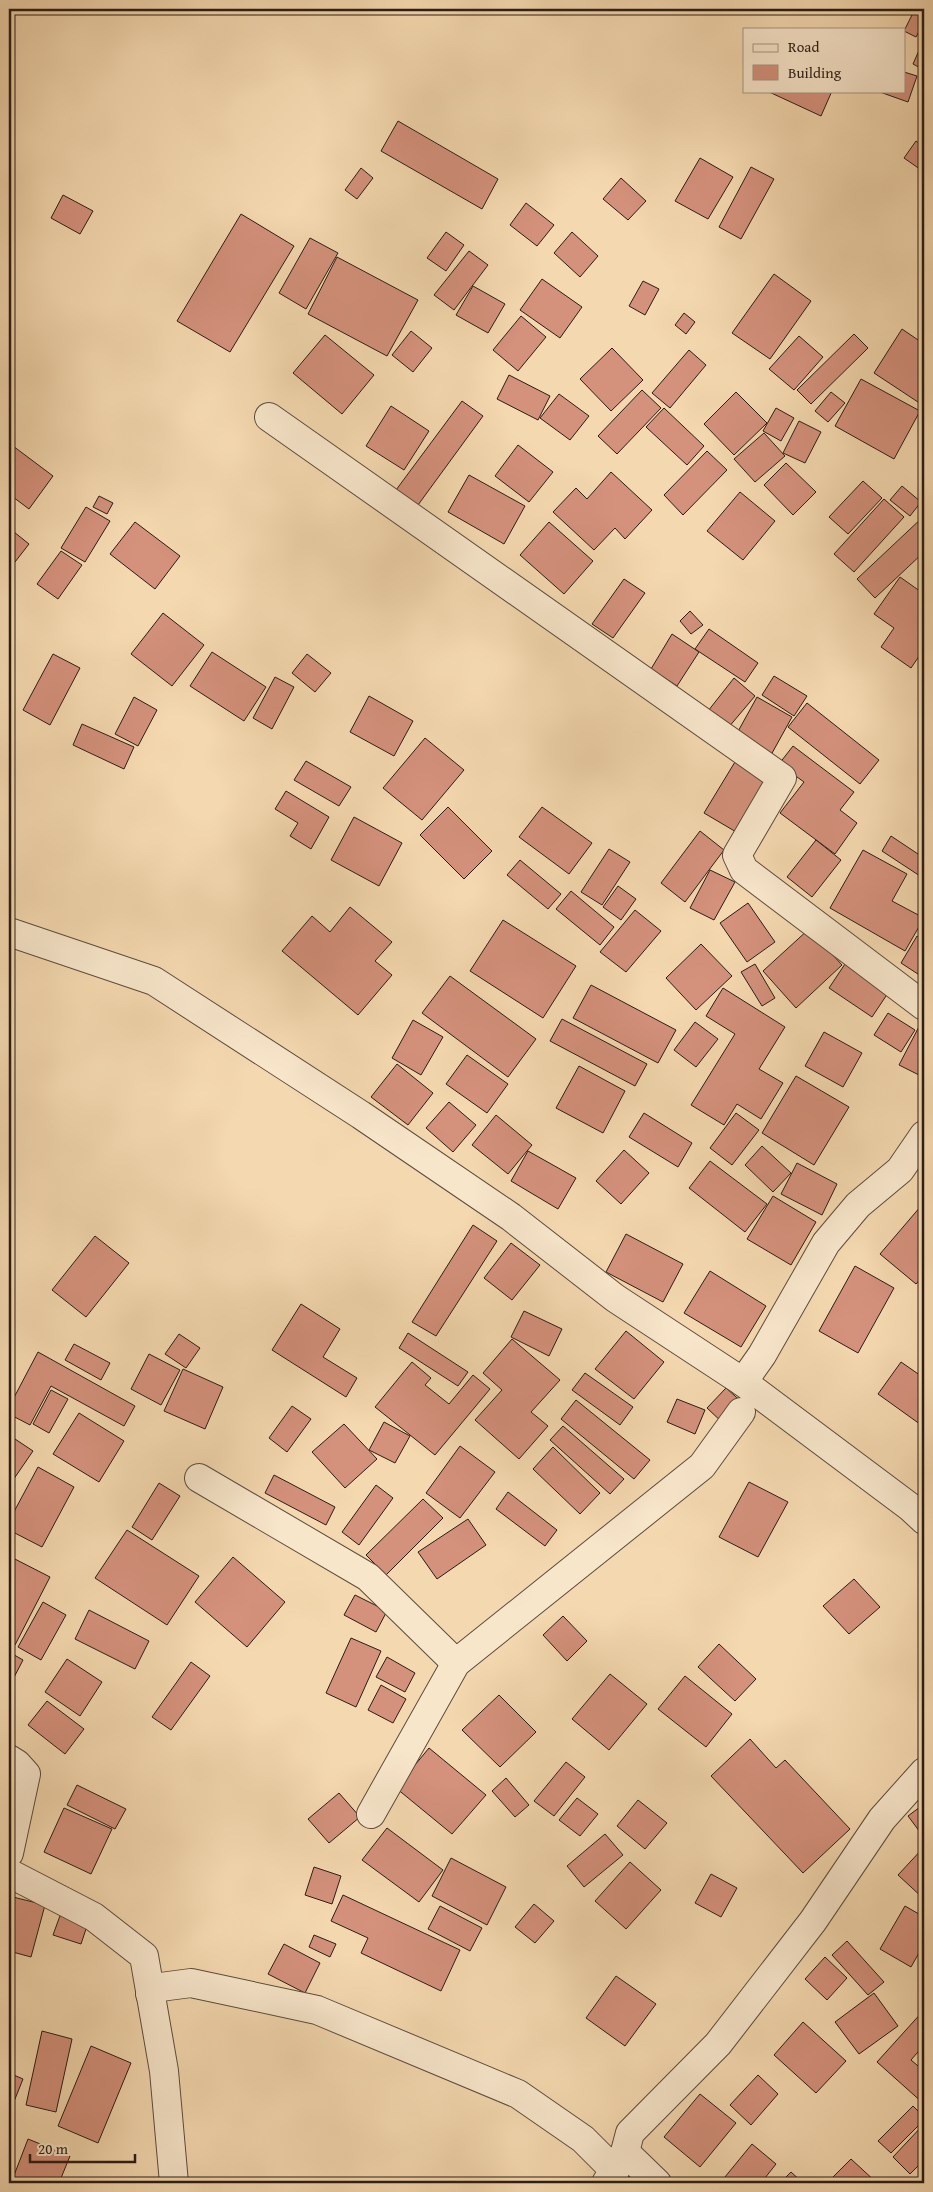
<svg xmlns="http://www.w3.org/2000/svg" width="933" height="2192" viewBox="0 0 933 2192" font-family="'Gentium Book Plus',serif">
  <rect width="100%" height="100%" fill="#f4d8af"/>
  <filter id="stains"><feTurbulence type="fractalNoise" baseFrequency=".004" numOctaves="4"/><feColorMatrix values="0 0 0 0 .2 0 0 0 0 .09 0 0 0 0 .02 0 0 0 .5 -.17"/></filter>
  <radialGradient id="worn" r=".72"><stop offset=".6" stop-color="#630" stop-opacity="0"/><stop offset="1" stop-color="#630" stop-opacity=".3"/></radialGradient>
  <g fill="#d4917c" stroke="#2a1d15">
    <path d="M915,9L924,10V22L916,37L904,31Z"/>
    <path d="M924,39V70L913,64Z"/>
    <path d="M904,72L917,76L908,102L877,91H904Z"/>
    <path d="M767,91H832L821,116Z"/>
    <path d="M398,121L498,179L482,209L381,151Z"/>
    <path d="M916,141L924,147V172L904,158Z"/>
    <path d="M700,158L733,177L708,219L675,201Z"/>
    <path d="M751,167L774,179L741,239L719,227Z"/>
    <path d="M361,168L373,178L357,199L345,190Z"/>
    <path d="M621,178L646,201L628,220L603,199Z"/>
    <path d="M63,195L93,211L80,234L51,218Z"/>
    <path d="M526,203L554,225L537,246L510,225Z"/>
    <path d="M241,214L294,246L230,352L177,321Z"/>
    <path d="M446,232L464,245L446,271L427,258Z"/>
    <path d="M572,232L598,256L580,277L554,253Z"/>
    <path d="M310,238L338,253L306,309L279,293Z"/>
    <path d="M469,251L488,265L454,310L434,295Z"/>
    <path d="M337,257L418,300L387,356L308,314Z"/>
    <path d="M774,274L811,301L770,359L732,333Z"/>
    <path d="M542,279L582,307L560,338L520,310Z"/>
    <path d="M643,281L659,289L645,315L629,306Z"/>
    <path d="M473,286L505,304L488,333L456,315Z"/>
    <path d="M684,313L695,322L686,334L675,325Z"/>
    <path d="M521,316L546,337L518,371L493,350Z"/>
    <path d="M902,329L924,344V406L874,373Z"/>
    <path d="M411,331L432,348L413,372L392,355Z"/>
    <path d="M854,334L868,348L811,404L797,390Z"/>
    <path d="M325,335L374,375L342,414L293,373Z"/>
    <path d="M799,336L823,357L794,390L769,369Z"/>
    <path d="M612,348L643,380L611,411L580,379Z"/>
    <path d="M689,350L706,365L670,408L652,393Z"/>
    <path d="M509,375L550,396L538,420L497,399Z"/>
    <path d="M861,379L920,411L894,459L835,426Z"/>
    <path d="M642,390L661,408L617,454L598,436Z"/>
    <path d="M736,392L767,423L734,455L704,424Z"/>
    <path d="M831,392L845,403L828,422L815,411Z"/>
    <path d="M559,394L589,416L570,440L540,418Z"/>
    <path d="M462,401L483,416L418,505L396,490Z"/>
    <path d="M391,406L429,431L404,470L366,446Z"/>
    <path d="M664,408L704,446L687,465L646,427Z"/>
    <path d="M776,408L794,418L781,441L763,431Z"/>
    <path d="M799,421L821,432L805,463L783,453Z"/>
    <path d="M764,433L785,456L755,482L734,459Z"/>
    <path d="M9,443L53,476L29,509L9,494Z"/>
    <path d="M518,445L553,472L529,502L495,476Z"/>
    <path d="M707,451L727,470L683,515L664,495Z"/>
    <path d="M786,463L816,492L793,515L764,485Z"/>
    <path d="M611,472L652,510L625,539L615,528L594,550L553,512L576,488L587,499Z"/>
    <path d="M469,475L525,506L504,544L448,512Z"/>
    <path d="M863,481L882,498L848,534L829,517Z"/>
    <path d="M902,486L921,502L910,516L890,500Z"/>
    <path d="M740,492L775,521L743,560L707,531Z"/>
    <path d="M99,496L113,503L107,514L93,507Z"/>
    <path d="M884,499L904,517L854,572L834,554Z"/>
    <path d="M86,507L110,521L85,562L61,548Z"/>
    <path d="M924,516V552L875,598L857,579Z"/>
    <path d="M135,522L180,556L155,589L110,554Z"/>
    <path d="M549,522L593,561L564,594L520,555Z"/>
    <path d="M14,532L29,544L15,562L9,557V539Z"/>
    <path d="M61,551L82,565L58,599L37,584Z"/>
    <path d="M900,577L924,594V649L911,668L881,647L894,628L874,614Z"/>
    <path d="M624,579L645,593L613,638L592,624Z"/>
    <path d="M690,611L703,625L691,634L680,621Z"/>
    <path d="M163,613L204,645L172,686L131,654Z"/>
    <path d="M709,629L758,663L745,682L695,649Z"/>
    <path d="M672,634L699,652L677,686L651,669Z"/>
    <path d="M212,652L266,687L244,721L190,686Z"/>
    <path d="M53,654L80,668L50,725L23,710Z"/>
    <path d="M307,654L331,673L315,692L292,673Z"/>
    <path d="M774,676L807,696L794,716L762,695Z"/>
    <path d="M275,677L294,687L272,729L253,718Z"/>
    <path d="M734,678L755,696L728,728L708,711Z"/>
    <path d="M369,696L413,721L394,756L350,732Z"/>
    <path d="M134,697L157,710L138,746L115,734Z"/>
    <path d="M757,697L792,717L771,755L736,735Z"/>
    <path d="M807,703L879,760L860,784L788,727Z"/>
    <path d="M82,724L134,747L124,769L73,745Z"/>
    <path d="M425,738L464,770L422,820L383,788Z"/>
    <path d="M793,746L854,792L840,810L857,823L835,854L780,813L804,782L779,764Z"/>
    <path d="M738,757L777,781L743,836L704,813Z"/>
    <path d="M306,761L351,787L339,806L294,780Z"/>
    <path d="M286,791L329,817L311,849L290,836L298,823L275,809Z"/>
    <path d="M448,807L492,851L464,879L420,835Z"/>
    <path d="M542,807L592,843L569,874L519,837Z"/>
    <path d="M354,817L402,843L379,886L331,860Z"/>
    <path d="M700,831L724,850L685,902L661,883Z"/>
    <path d="M891,836L924,858V869L920,876L882,851Z"/>
    <path d="M816,840L841,860L812,897L787,877Z"/>
    <path d="M609,849L630,862L602,905L581,892Z"/>
    <path d="M863,850L907,874L892,901L924,918L905,951L830,908Z"/>
    <path d="M520,860L561,894L548,909L507,875Z"/>
    <path d="M710,870L735,882L714,920L690,908Z"/>
    <path d="M618,886L636,899L621,920L603,907Z"/>
    <path d="M571,891L614,927L600,945L556,909Z"/>
    <path d="M748,903L775,942L747,962L720,923Z"/>
    <path d="M350,907L392,942L375,961L392,975L358,1015L282,951L312,916L330,932Z"/>
    <path d="M635,910L661,931L626,972L600,952Z"/>
    <path d="M503,920L576,966L543,1018L470,971Z"/>
    <path d="M809,929L842,965L796,1008L763,971Z"/>
    <path d="M917,936L924,940V978L901,963Z"/>
    <path d="M701,944L732,976L696,1010L666,978Z"/>
    <path d="M755,964L775,998L762,1006L741,972Z"/>
    <path d="M845,964L888,993L872,1017L829,988Z"/>
    <path d="M450,976L536,1039L508,1077L422,1013Z"/>
    <path d="M591,985L676,1030L658,1063L573,1018Z"/>
    <path d="M723,988L785,1027L759,1069L783,1083L761,1119L737,1104L724,1125L691,1105L735,1034L706,1016Z"/>
    <path d="M888,1013L915,1030L901,1052L874,1035Z"/>
    <path d="M924,1017V1069L921,1076L899,1065Z"/>
    <path d="M562,1019L647,1064L635,1086L550,1041Z"/>
    <path d="M413,1020L443,1037L421,1075L392,1058Z"/>
    <path d="M695,1022L718,1039L696,1067L674,1050Z"/>
    <path d="M824,1032L862,1053L843,1087L805,1066Z"/>
    <path d="M467,1055L508,1084L487,1113L446,1084Z"/>
    <path d="M397,1064L433,1093L408,1125L371,1097Z"/>
    <path d="M579,1066L625,1091L603,1133L556,1108Z"/>
    <path d="M796,1076L849,1107L814,1165L762,1133Z"/>
    <path d="M449,1102L476,1125L453,1152L426,1128Z"/>
    <path d="M644,1113L692,1143L678,1167L629,1137Z"/>
    <path d="M736,1113L759,1130L732,1165L710,1148Z"/>
    <path d="M496,1115L532,1145L508,1174L472,1145Z"/>
    <path d="M762,1146L791,1173L773,1192L745,1165Z"/>
    <path d="M624,1150L649,1173L621,1204L596,1181Z"/>
    <path d="M528,1151L576,1178L558,1209L511,1181Z"/>
    <path d="M710,1161L767,1204L745,1232L689,1188Z"/>
    <path d="M797,1163L837,1184L822,1215L781,1194Z"/>
    <path d="M773,1196L816,1222L791,1265L747,1239Z"/>
    <path d="M921,1206L924,1208V1275L916,1284L880,1254Z"/>
    <path d="M473,1225L497,1241L436,1336L412,1322Z"/>
    <path d="M626,1234L683,1264L663,1302L606,1272Z"/>
    <path d="M95,1236L129,1263L86,1317L52,1290Z"/>
    <path d="M511,1243L540,1265L512,1300L484,1278Z"/>
    <path d="M855,1266L894,1288L858,1353L819,1331Z"/>
    <path d="M710,1271L766,1306L741,1347L684,1313Z"/>
    <path d="M301,1304L340,1329L323,1357L357,1378L346,1397L272,1350Z"/>
    <path d="M524,1311L562,1329L549,1356L511,1337Z"/>
    <path d="M626,1331L664,1362L634,1399L595,1369Z"/>
    <path d="M408,1333L468,1372L458,1386L399,1348Z"/>
    <path d="M179,1334L200,1348L186,1368L165,1354Z"/>
    <path d="M512,1339L560,1380L531,1412L548,1426L519,1459L475,1420L502,1390L483,1373Z"/>
    <path d="M74,1344L110,1363L101,1380L65,1360Z"/>
    <path d="M38,1352L135,1406L124,1426L51,1386L30,1425L9,1414V1407Z"/>
    <path d="M149,1354L180,1370L161,1405L131,1389Z"/>
    <path d="M412,1362L431,1378L425,1385L449,1404L473,1375L490,1389L435,1455L375,1407Z"/>
    <path d="M901,1362L924,1378V1427L878,1394Z"/>
    <path d="M183,1369L223,1387L205,1429L164,1411Z"/>
    <path d="M585,1373L633,1407L620,1425L572,1390Z"/>
    <path d="M726,1388L744,1404L724,1424L707,1408Z"/>
    <path d="M51,1390L68,1399L49,1433L33,1424Z"/>
    <path d="M677,1399L705,1410L695,1434L667,1422Z"/>
    <path d="M576,1400L650,1460L634,1479L561,1419Z"/>
    <path d="M292,1406L311,1419L287,1452L269,1438Z"/>
    <path d="M79,1413L124,1441L99,1482L53,1454Z"/>
    <path d="M384,1422L410,1436L395,1463L369,1450Z"/>
    <path d="M344,1424L377,1459L345,1488L312,1452Z"/>
    <path d="M563,1426L624,1479L610,1494L550,1440Z"/>
    <path d="M9,1435L33,1451L9,1486Z"/>
    <path d="M460,1446L495,1472L460,1518L426,1493Z"/>
    <path d="M553,1447L600,1493L580,1514L533,1469Z"/>
    <path d="M38,1467L74,1487L42,1547L9,1530V1521Z"/>
    <path d="M274,1475L335,1507L326,1525L265,1493Z"/>
    <path d="M749,1482L788,1502L758,1557L719,1537Z"/>
    <path d="M159,1483L180,1496L152,1540L132,1527Z"/>
    <path d="M376,1485L393,1498L359,1545L342,1532Z"/>
    <path d="M508,1492L557,1530L545,1546L496,1509Z"/>
    <path d="M423,1499L443,1518L386,1575L366,1555Z"/>
    <path d="M468,1519L486,1545L437,1579L418,1552Z"/>
    <path d="M127,1530L199,1576L167,1625L95,1578Z"/>
    <path d="M9,1556L50,1577L15,1645L9,1642Z"/>
    <path d="M233,1557L285,1602L247,1647L195,1602Z"/>
    <path d="M854,1579L880,1607L849,1634L823,1606Z"/>
    <path d="M355,1595L387,1611L376,1632L344,1615Z"/>
    <path d="M43,1602L66,1615L41,1660L18,1647Z"/>
    <path d="M89,1610L149,1641L135,1669L75,1639Z"/>
    <path d="M563,1616L587,1641L567,1661L543,1635Z"/>
    <path d="M351,1638L381,1651L356,1707L326,1693Z"/>
    <path d="M719,1644L756,1679L735,1701L698,1667Z"/>
    <path d="M9,1652L23,1660L9,1687Z"/>
    <path d="M387,1657L415,1673L405,1692L376,1677Z"/>
    <path d="M67,1659L102,1682L80,1716L45,1692Z"/>
    <path d="M191,1662L210,1676L171,1730L152,1717Z"/>
    <path d="M610,1674L647,1704L609,1750L572,1719Z"/>
    <path d="M685,1676L732,1714L706,1747L658,1709Z"/>
    <path d="M381,1685L406,1699L393,1723L368,1710Z"/>
    <path d="M499,1695L536,1732L500,1767L462,1730Z"/>
    <path d="M47,1701L84,1729L65,1754L28,1725Z"/>
    <path d="M750,1739L776,1768L785,1760L850,1829L803,1873L711,1776Z"/>
    <path d="M429,1748L486,1795L452,1834L396,1788Z"/>
    <path d="M566,1762L585,1777L554,1816L534,1801Z"/>
    <path d="M506,1778L529,1805L515,1817L492,1791Z"/>
    <path d="M77,1785L126,1809L115,1829L67,1805Z"/>
    <path d="M339,1793L360,1817L329,1843L308,1819Z"/>
    <path d="M577,1798L598,1814L580,1836L559,1820Z"/>
    <path d="M638,1800L667,1823L645,1849L617,1826Z"/>
    <path d="M924,1804V1835L923,1836L908,1816Z"/>
    <path d="M64,1808L112,1829L91,1874L44,1852Z"/>
    <path d="M387,1828L443,1870L419,1902L362,1860Z"/>
    <path d="M605,1834L623,1855L584,1887L567,1866Z"/>
    <path d="M924,1847V1899L898,1875Z"/>
    <path d="M451,1858L506,1887L487,1925L432,1896Z"/>
    <path d="M630,1862L661,1890L626,1929L595,1901Z"/>
    <path d="M314,1867L341,1876L332,1904L305,1895Z"/>
    <path d="M711,1874L737,1888L721,1917L695,1903Z"/>
    <path d="M343,1895L460,1950L441,1991L361,1953L368,1938L331,1921Z"/>
    <path d="M9,1896L45,1905L31,1957L9,1951Z"/>
    <path d="M534,1904L554,1921L535,1943L515,1927Z"/>
    <path d="M440,1906L482,1928L470,1951L428,1929Z"/>
    <path d="M905,1906L924,1917V1944L911,1967L880,1949Z"/>
    <path d="M61,1913L88,1923L81,1944L53,1935Z"/>
    <path d="M314,1935L336,1944L330,1957L309,1947Z"/>
    <path d="M847,1941L884,1982L868,1995L832,1955Z"/>
    <path d="M284,1944L320,1963L305,1993L268,1974Z"/>
    <path d="M825,1957L847,1978L827,2000L805,1979Z"/>
    <path d="M616,1976L656,2004L625,2046L586,2018Z"/>
    <path d="M874,1993L898,2026L859,2054L835,2022Z"/>
    <path d="M924,2010V2045L911,2060L924,2071V2104L877,2062Z"/>
    <path d="M803,2022L846,2061L816,2093L774,2055Z"/>
    <path d="M42,2031L72,2039L56,2112L26,2105Z"/>
    <path d="M91,2046L131,2063L98,2143L58,2126Z"/>
    <path d="M9,2073L23,2079L9,2114Z"/>
    <path d="M758,2075L778,2094L751,2125L730,2105Z"/>
    <path d="M700,2094L736,2123L700,2167L664,2137Z"/>
    <path d="M913,2106L924,2117V2120L891,2153L878,2141Z"/>
    <path d="M924,2124V2160L910,2174L893,2157Z"/>
    <path d="M28,2139L70,2156L59,2183H27L13,2178Z"/>
    <path d="M752,2144L776,2164L761,2183H720Z"/>
    <path d="M851,2159L877,2183H827Z"/>
    <path d="M791,2172L803,2183H780Z"/>
  </g>
  <g fill="none" stroke-linecap="round" stroke-linejoin="round">
    <defs>
      <g id="minor">
        <path d="M269,417L782,778L737,855L744,870L924,1006"/>
        <path d="M9,932L154,981L361,1115L511,1217L615,1298L743,1382L910,1507L924,1520"/>
        <path d="M743,1382L762,1355L826,1243L858,1205L900,1170L924,1135"/>
        <path d="M199,1478L368,1577L456,1663"/>
        <path d="M9,1759L17,1764L26,1774L9,1853"/>
        <path d="M371,1814L456,1663L702,1466L741,1412"/>
        <path d="M9,1873L94,1917L144,1956L164,2071L174,2183"/>
        <path d="M152,1995L150,1994L152,1996L153,1988L191,1983L317,2010L518,2094L583,2139L615,2171"/>
        <path d="M625,2152L657,2183"/>
        <path d="M606,2183L625,2152L630,2133L718,2044L813,1921L882,1819L924,1772"/>
      </g>
    </defs>
    <use href="#minor" stroke="#5c4c3c" stroke-width="30"/>
    <use href="#minor" stroke="#f8e6cb" stroke-width="28"/>
  </g>
  <rect width="933" height="2192" fill="none" stroke="#f4d8af" stroke-width="30"/>
  <rect x="10" y="10" width="913" height="2172" fill="none" stroke="#2a1d15" stroke-width="2.5"/>
  <rect x="15" y="15" width="903" height="2162" fill="none" stroke="#2a1d15"/>
  <rect x="743" y="28" width="162" height="65" fill="#f8e6cb" stroke="#a69682"/>
  <rect x="753" y="44" width="25" height="8" fill="#f8e6cb" stroke="#a69682"/>
  <text x="788" y="52" font-size="15" fill="#2a1d15">Road</text>
  <rect x="753" y="65" width="25" height="15" fill="#d4917c" stroke="#a69682"/>
  <text x="788" y="78" font-size="15" fill="#2a1d15">Building</text>
  <path d="M30 2154v8h105v-8" fill="none" stroke="#2a1d15" stroke-width="2.5"/>
  <text x="38" y="2154" font-size="15" fill="#2a1d15" stroke="#f8e6cb" stroke-width="4" paint-order="stroke">20 m</text>
  <rect width="100%" height="100%" filter="url(#stains)"/>
  <rect width="100%" height="100%" fill="url(#worn)"/>
</svg>
